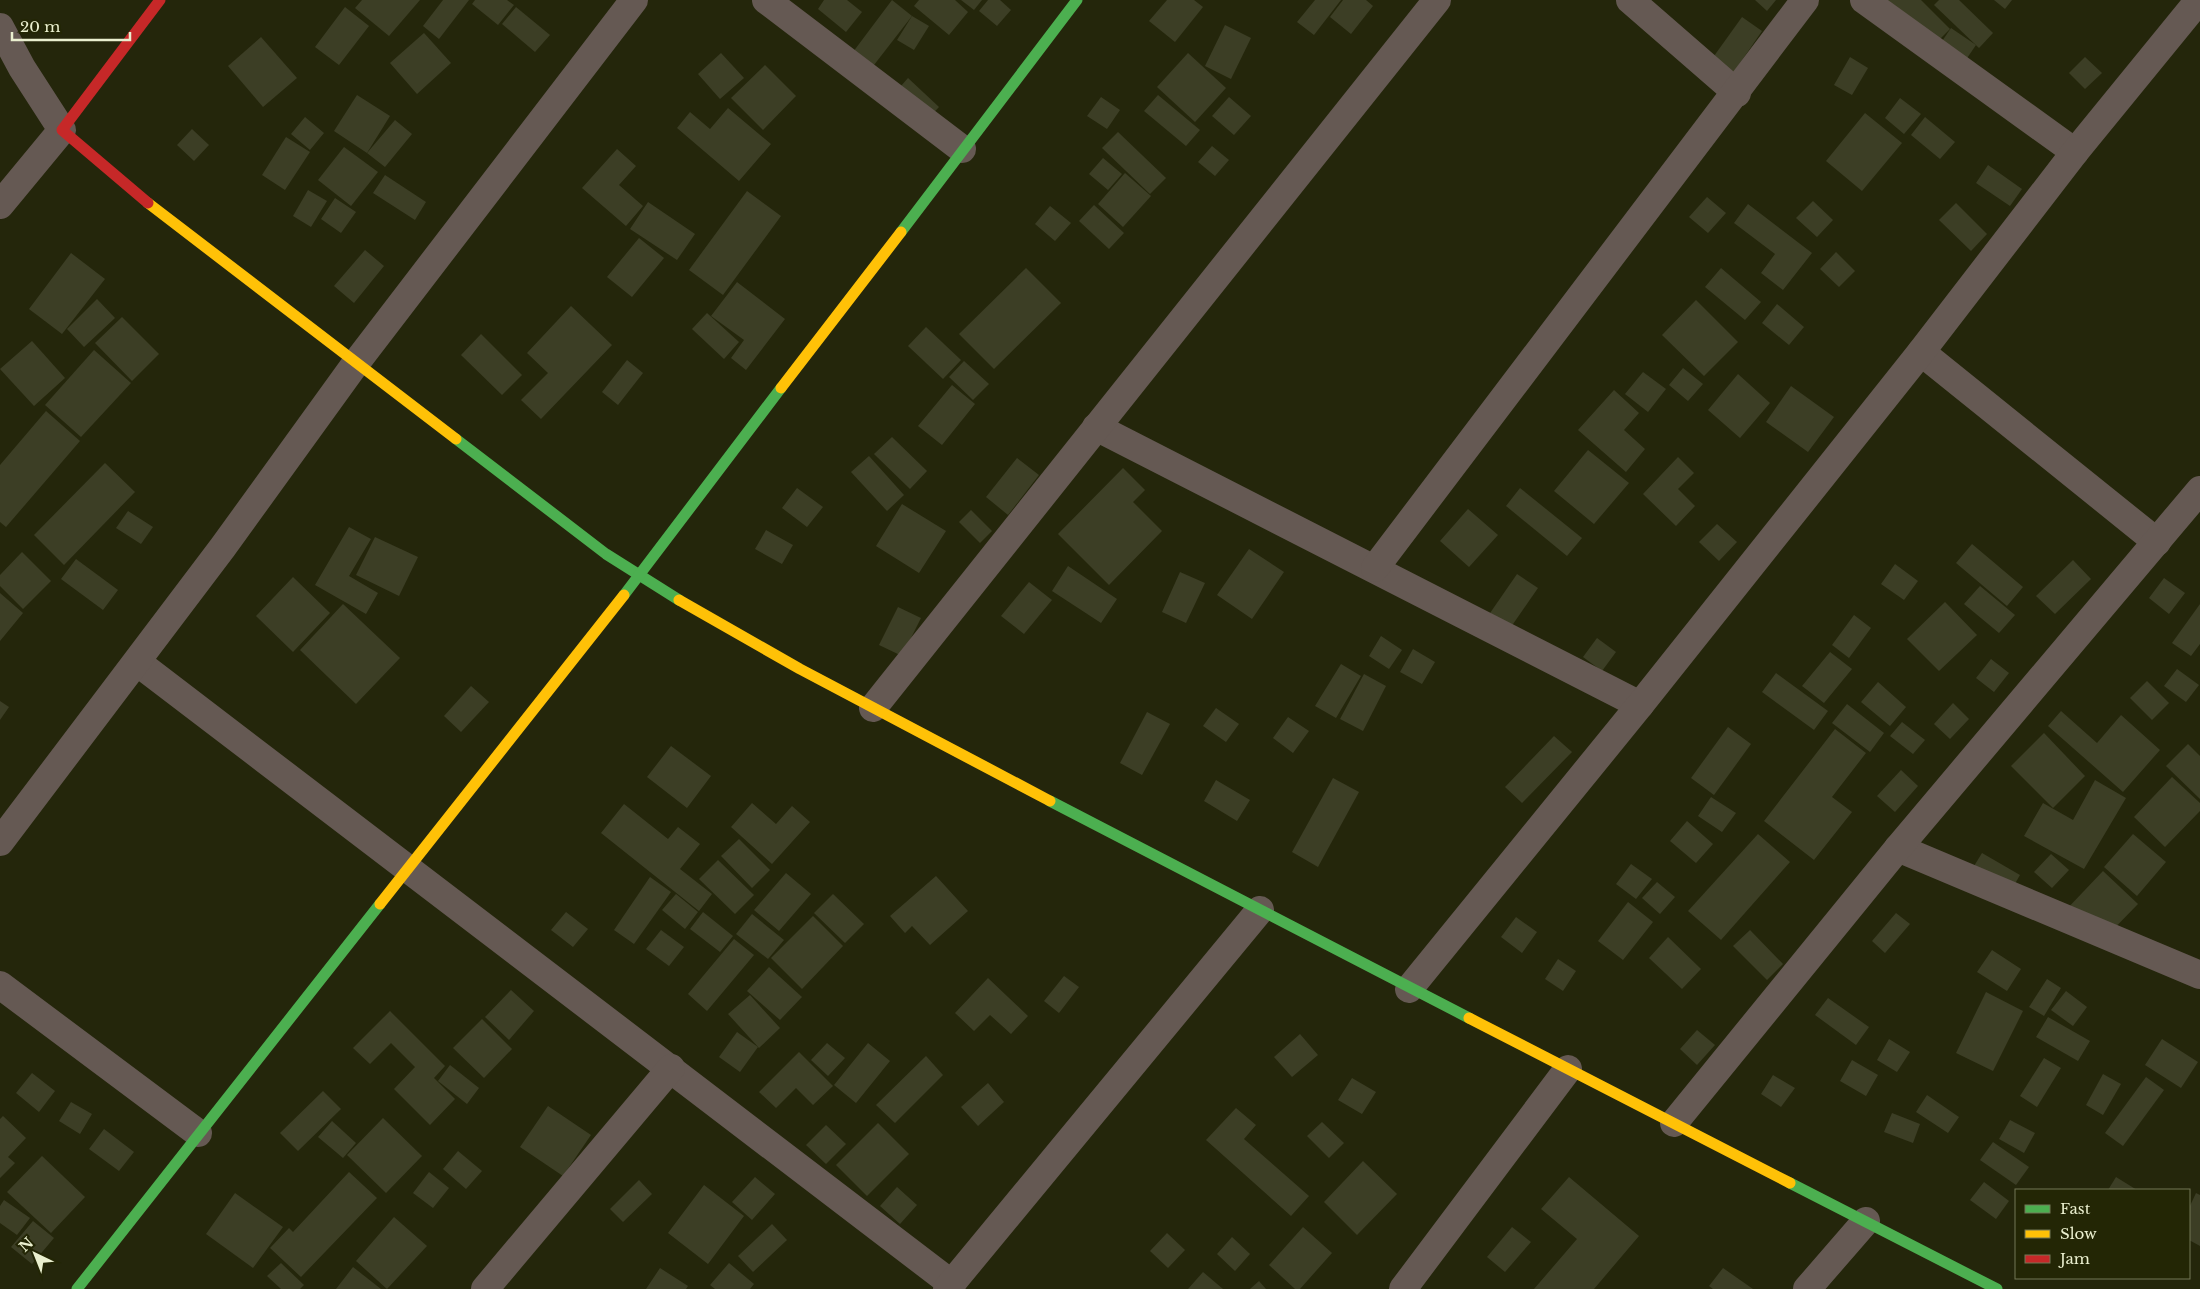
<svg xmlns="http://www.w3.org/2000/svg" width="2200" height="1289" viewBox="0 0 2200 1289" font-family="'Libre Baskerville',serif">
  <rect width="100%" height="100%" fill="#24260b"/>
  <g fill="#3c3e25">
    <path d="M362,0H420L389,36L355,8Z"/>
    <path d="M443,0H469L439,39L423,26Z"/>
    <path d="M475,0H507L514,5L498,25L472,4Z"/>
    <path d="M824,0H847L862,12L846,32L818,9Z"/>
    <path d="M892,0L912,16L867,74L847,60Z"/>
    <path d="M919,0H955L968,12L949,35L914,6Z"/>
    <path d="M961,0H982L974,10Z"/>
    <path d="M988,0H1000L1011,10L997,26L979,11Z"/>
    <path d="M1167,0H1194L1203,7L1175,42L1149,21Z"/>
    <path d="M1315,0H1341L1314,35L1297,22Z"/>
    <path d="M1343,0H1366L1373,6L1351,34L1330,17Z"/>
    <path d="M1755,0H1776L1767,11Z"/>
    <path d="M1879,0H1921L1950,29L1931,48Z"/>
    <path d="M1939,0H1959L1993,33L1979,48L1934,5Z"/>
    <path d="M1994,0H2012L2005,9Z"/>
    <path d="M345,7L369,26L339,65L315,47Z"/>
    <path d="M516,7L550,35L535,52L502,24Z"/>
    <path d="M912,16L929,26L914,50L897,40Z"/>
    <path d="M1742,17L1762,31L1725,85L1704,70Z"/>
    <path d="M1225,25L1251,38L1231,79L1205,66Z"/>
    <path d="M1951,28L1976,45L1961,67L1936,50Z"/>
    <path d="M424,33L451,63L417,94L390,63Z"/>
    <path d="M261,37L297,78L263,107L228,66Z"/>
    <path d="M721,53L744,78L720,99L698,74Z"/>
    <path d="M1188,53L1226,88L1195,122L1157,87Z"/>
    <path d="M1850,57L1868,68L1852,95L1834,85Z"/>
    <path d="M2085,57L2102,73L2085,89L2069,73Z"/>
    <path d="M765,65L796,96L763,130L731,98Z"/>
    <path d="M908,78L939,107L924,123L894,94Z"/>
    <path d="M357,95L390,116L367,153L334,131Z"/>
    <path d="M1158,95L1200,130L1186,146L1144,111Z"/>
    <path d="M1101,97L1120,110L1107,129L1087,116Z"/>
    <path d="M1229,97L1251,116L1234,135L1212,116Z"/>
    <path d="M1900,98L1921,114L1904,134L1885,118Z"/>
    <path d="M728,108L771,144L739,181L677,128L690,112L710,129Z"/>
    <path d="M1865,113L1902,143L1862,191L1826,161Z"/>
    <path d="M305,117L324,133L310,150L291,134Z"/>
    <path d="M1925,117L1955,142L1940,159L1911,135Z"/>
    <path d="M395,120L412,134L385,167L367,153Z"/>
    <path d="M192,129L209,145L194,161L177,145Z"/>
    <path d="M1118,132L1166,178L1150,194L1102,148Z"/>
    <path d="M286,137L310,152L285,190L262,175Z"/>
    <path d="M1212,146L1229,160L1215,176L1198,162Z"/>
    <path d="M344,147L378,172L351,206L318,180Z"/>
    <path d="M617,149L636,166L619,185L643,206L626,226L582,188Z"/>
    <path d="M1103,158L1122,174L1108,190L1089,174Z"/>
    <path d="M1988,165L2022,189L2010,206L1976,183Z"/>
    <path d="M1125,173L1151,196L1123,227L1098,204Z"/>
    <path d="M385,175L426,202L415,220L373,193Z"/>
    <path d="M308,190L327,201L311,227L293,216Z"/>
    <path d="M747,191L781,216L723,295L689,270Z"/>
    <path d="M1707,197L1726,213L1708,233L1689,217Z"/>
    <path d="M335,198L356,212L341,233L321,219Z"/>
    <path d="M1813,201L1833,220L1817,237L1796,218Z"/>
    <path d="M648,202L695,234L677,260L630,229Z"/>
    <path d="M1956,203L1987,234L1971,251L1939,220Z"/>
    <path d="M1748,204L1812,253L1783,290L1761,273L1775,254L1734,223Z"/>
    <path d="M1094,205L1124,233L1109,249L1079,221Z"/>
    <path d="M1050,206L1071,223L1055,241L1035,224Z"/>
    <path d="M639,238L664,258L632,297L607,277Z"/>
    <path d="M365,250L384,266L354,303L334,286Z"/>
    <path d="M1836,252L1855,271L1839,287L1820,269Z"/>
    <path d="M71,253L105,279L62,334L29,309Z"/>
    <path d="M1026,268L1061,303L994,369L959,334Z"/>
    <path d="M1721,268L1761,302L1745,320L1705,287Z"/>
    <path d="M737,282L785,319L746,370L731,358L744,340L711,316Z"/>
    <path d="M97,299L115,318L84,347L67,329Z"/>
    <path d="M1696,300L1738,342L1704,376L1662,335Z"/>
    <path d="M1777,304L1804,327L1789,345L1762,323Z"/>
    <path d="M571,306L612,345L541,419L521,400L548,373L527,353Z"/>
    <path d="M707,313L739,342L724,359L692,329Z"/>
    <path d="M122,317L159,354L132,381L95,343Z"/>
    <path d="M926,327L961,360L943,379L908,346Z"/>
    <path d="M481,334L522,375L502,395L461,355Z"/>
    <path d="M32,341L65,378L34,406L0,369Z"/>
    <path d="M94,350L131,383L81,437L45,405Z"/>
    <path d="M627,360L643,373L618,405L602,392Z"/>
    <path d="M964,361L989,384L973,400L949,377Z"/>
    <path d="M1683,368L1703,384L1688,401L1669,385Z"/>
    <path d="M1643,372L1666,389L1648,412L1625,394Z"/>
    <path d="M1738,374L1770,403L1740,438L1708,410Z"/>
    <path d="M952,385L975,404L942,445L918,426Z"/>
    <path d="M1791,386L1834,417L1808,452L1766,422Z"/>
    <path d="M1614,390L1639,413L1624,430L1645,449L1626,472L1578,430Z"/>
    <path d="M46,411L80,441L6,527L0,522V465Z"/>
    <path d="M892,437L927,471L910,489L874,454Z"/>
    <path d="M1588,450L1629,483L1594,524L1554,491Z"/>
    <path d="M869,456L904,495L887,511L851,472Z"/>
    <path d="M1678,457L1694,473L1678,489L1695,506L1676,526L1643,494Z"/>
    <path d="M1017,458L1039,475L1008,515L986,497Z"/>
    <path d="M105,463L135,492L64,565L34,535Z"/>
    <path d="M1123,468L1145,490L1133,502L1162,531L1109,585L1058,534Z"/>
    <path d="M797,488L823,507L807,527L782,508Z"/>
    <path d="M1520,488L1582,538L1567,556L1506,506Z"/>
    <path d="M902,504L946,531L919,573L876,546Z"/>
    <path d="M1468,509L1498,535L1469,567L1440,541Z"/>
    <path d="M971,510L992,531L980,543L959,522Z"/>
    <path d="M128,511L153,527L141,544L116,528Z"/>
    <path d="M1717,524L1737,542L1719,561L1699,542Z"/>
    <path d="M349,527L371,539L349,576L378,593L366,614L315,585Z"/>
    <path d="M766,530L793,545L782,564L755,549Z"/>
    <path d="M375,537L418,557L399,596L356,575Z"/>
    <path d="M1972,544L2023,587L2007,606L1956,563Z"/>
    <path d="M1249,549L1284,572L1252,619L1217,595Z"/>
    <path d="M22,552L51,581L23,609L0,586V575Z"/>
    <path d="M76,559L118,590L103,610L61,579Z"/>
    <path d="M2073,560L2091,579L2055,614L2036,596Z"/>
    <path d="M1895,564L1918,581L1904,600L1881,584Z"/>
    <path d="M1068,566L1117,599L1101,623L1052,591Z"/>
    <path d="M1180,572L1205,583L1186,623L1162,612Z"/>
    <path d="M1517,574L1538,588L1500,643L1479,629Z"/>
    <path d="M293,577L330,613L293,652L256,616Z"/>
    <path d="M2164,578L2185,593L2169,614L2149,598Z"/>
    <path d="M1029,582L1052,600L1024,634L1001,616Z"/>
    <path d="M1980,586L2015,615L1999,633L1964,604Z"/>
    <path d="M0,593L23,613L0,641Z"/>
    <path d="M1945,602L1977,635L1939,671L1907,639Z"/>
    <path d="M343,604L400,658L356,704L300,650Z"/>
    <path d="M2200,604V644L2191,656L2172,643Z"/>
    <path d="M898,607L921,618L902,656L879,645Z"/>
    <path d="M1854,615L1871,628L1849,658L1832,645Z"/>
    <path d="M1381,636L1402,650L1389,669L1369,656Z"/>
    <path d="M1597,638L1616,652L1602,671L1583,657Z"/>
    <path d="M1413,649L1435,662L1422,684L1400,672Z"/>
    <path d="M1830,652L1852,669L1824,703L1802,686Z"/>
    <path d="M1991,659L2009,673L1994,692L1976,678Z"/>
    <path d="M1341,664L1361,676L1336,718L1315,706Z"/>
    <path d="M2177,669L2199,685L2186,702L2164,686Z"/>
    <path d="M1776,673L1828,711L1814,730L1762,692Z"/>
    <path d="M1364,674L1386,686L1363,731L1340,719Z"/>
    <path d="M2147,681L2169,703L2152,720L2130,698Z"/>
    <path d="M1878,682L1906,707L1890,726L1861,702Z"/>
    <path d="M471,686L489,702L461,732L444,716Z"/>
    <path d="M0,701L9,707L0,720Z"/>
    <path d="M1953,703L1969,719L1950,739L1934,724Z"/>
    <path d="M1847,704L1884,733L1870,752L1832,723Z"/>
    <path d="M1216,708L1239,724L1226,742L1203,726Z"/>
    <path d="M2061,711L2097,743L2121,715L2160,750L2123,792L2048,726Z"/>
    <path d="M1147,712L1170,724L1142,775L1120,763Z"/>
    <path d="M1288,717L1309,731L1293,753L1273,738Z"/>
    <path d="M1902,722L1925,740L1913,754L1890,736Z"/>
    <path d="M1728,727L1751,744L1714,795L1691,778Z"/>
    <path d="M1835,729L1866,753L1832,797L1852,812L1814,860L1764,821Z"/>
    <path d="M2044,733L2085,776L2053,808L2011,766Z"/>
    <path d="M1554,736L1572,752L1522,803L1505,787Z"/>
    <path d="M2188,744L2200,756V799L2166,766Z"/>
    <path d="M671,746L711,776L687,808L647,777Z"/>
    <path d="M1901,770L1918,786L1895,812L1877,796Z"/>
    <path d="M2172,777L2200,803V811L2165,847L2134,817Z"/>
    <path d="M1333,778L1359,792L1318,867L1292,852Z"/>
    <path d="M1216,780L1250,800L1237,821L1204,801Z"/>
    <path d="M2095,780L2126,798L2084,869L2024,836L2043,803L2073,820Z"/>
    <path d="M1711,797L1736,813L1722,832L1698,816Z"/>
    <path d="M752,803L776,824L792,806L810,822L772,864L731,827Z"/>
    <path d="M624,804L668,839L678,827L700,844L680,869L712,894L699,911L601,833Z"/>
    <path d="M1687,821L1713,844L1696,863L1670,841Z"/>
    <path d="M1758,834L1790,862L1721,940L1688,911Z"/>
    <path d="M2133,834L2166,862L2137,896L2104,867Z"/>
    <path d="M739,839L770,870L752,888L721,856Z"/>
    <path d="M1982,853L2020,875L2009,894L1971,871Z"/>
    <path d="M2051,854L2069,870L2052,888L2034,872Z"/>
    <path d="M718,860L754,895L735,914L699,879Z"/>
    <path d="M1631,864L1652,879L1636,899L1616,884Z"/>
    <path d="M2103,871L2138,904L2099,944L2064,912Z"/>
    <path d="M786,873L811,894L779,931L754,910Z"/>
    <path d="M936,876L968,911L930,945L912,926L905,933L890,916Z"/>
    <path d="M650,877L671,892L634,944L614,930Z"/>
    <path d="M1657,882L1675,897L1660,914L1642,898Z"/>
    <path d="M676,894L698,912L685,929L662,910Z"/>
    <path d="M833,894L864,924L845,943L814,913Z"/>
    <path d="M1628,902L1653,922L1623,960L1598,941Z"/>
    <path d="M566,912L588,929L573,947L551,930Z"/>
    <path d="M703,912L733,936L720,952L690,929Z"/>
    <path d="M1896,913L1910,924L1885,953L1872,941Z"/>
    <path d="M752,914L784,940L768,959L736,934Z"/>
    <path d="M813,916L843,946L802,989L771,958Z"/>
    <path d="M1516,917L1537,932L1522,953L1501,937Z"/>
    <path d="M661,930L684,947L669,966L646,949Z"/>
    <path d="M1750,930L1783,964L1767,980L1733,946Z"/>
    <path d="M1668,937L1701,969L1682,989L1649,958Z"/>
    <path d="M734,939L754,955L707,1011L688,994Z"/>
    <path d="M1992,950L2021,969L2007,991L1977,972Z"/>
    <path d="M1558,959L1576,971L1563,991L1545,979Z"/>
    <path d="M769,967L802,997L780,1020L747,991Z"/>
    <path d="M1064,976L1079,987L1059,1013L1044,1001Z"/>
    <path d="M988,978L1028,1016L1011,1034L990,1015L974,1031L955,1013Z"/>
    <path d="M2047,979L2061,988L2044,1016L2029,1007Z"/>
    <path d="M511,990L534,1011L509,1040L485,1017Z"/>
    <path d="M2066,991L2087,1007L2073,1026L2051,1010Z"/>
    <path d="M1986,992L2023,1011L1993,1071L1956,1053Z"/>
    <path d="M750,995L780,1028L759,1048L728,1014Z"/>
    <path d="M1828,998L1869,1027L1856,1045L1815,1015Z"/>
    <path d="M390,1011L445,1066L434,1078L455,1099L430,1125L394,1089L415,1067L391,1043L370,1064L353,1048Z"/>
    <path d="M2048,1017L2090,1041L2078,1061L2036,1037Z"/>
    <path d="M482,1019L512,1049L484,1078L453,1048Z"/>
    <path d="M1697,1030L1715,1045L1697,1065L1680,1049Z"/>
    <path d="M737,1032L758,1047L740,1072L719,1057Z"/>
    <path d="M1300,1034L1318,1055L1292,1077L1274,1057Z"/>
    <path d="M1889,1039L1910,1052L1897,1072L1877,1060Z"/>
    <path d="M2162,1039L2198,1062L2181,1088L2145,1065Z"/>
    <path d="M827,1043L845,1058L828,1076L811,1060Z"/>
    <path d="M868,1043L890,1061L856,1103L834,1085Z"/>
    <path d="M799,1052L833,1086L813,1105L796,1088L776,1108L759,1092Z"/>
    <path d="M926,1056L943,1075L895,1123L876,1105Z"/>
    <path d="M2044,1058L2061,1068L2037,1107L2020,1096Z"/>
    <path d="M1852,1060L1878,1075L1866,1096L1840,1081Z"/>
    <path d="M450,1065L479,1088L467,1104L438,1081Z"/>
    <path d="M32,1073L55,1091L39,1112L16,1093Z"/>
    <path d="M2103,1074L2121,1084L2103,1115L2086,1105Z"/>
    <path d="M1773,1075L1795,1088L1781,1107L1761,1094Z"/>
    <path d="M2146,1077L2164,1090L2123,1146L2105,1133Z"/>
    <path d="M1352,1078L1376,1092L1362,1114L1338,1100Z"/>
    <path d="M988,1083L1004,1102L978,1126L961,1107Z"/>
    <path d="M323,1091L341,1109L298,1151L280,1133Z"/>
    <path d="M1927,1095L1959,1117L1948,1133L1916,1112Z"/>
    <path d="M71,1102L92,1114L80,1134L59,1121Z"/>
    <path d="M548,1106L591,1135L563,1176L520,1147Z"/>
    <path d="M1236,1108L1256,1125L1244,1139L1309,1196L1291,1216L1206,1140Z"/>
    <path d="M1892,1113L1920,1124L1913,1143L1884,1132Z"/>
    <path d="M3,1116L26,1138L8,1157L15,1163L0,1178V1119Z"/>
    <path d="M383,1118L422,1156L386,1193L347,1155Z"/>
    <path d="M2010,1120L2035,1133L2024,1153L1999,1139Z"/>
    <path d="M332,1121L356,1143L343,1158L318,1137Z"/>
    <path d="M1322,1122L1344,1143L1329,1158L1307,1136Z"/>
    <path d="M878,1123L909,1154L867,1196L836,1165Z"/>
    <path d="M826,1125L846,1144L826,1164L806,1145Z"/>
    <path d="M104,1129L134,1152L119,1171L89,1149Z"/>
    <path d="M1993,1142L2029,1167L2016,1185L1980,1160Z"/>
    <path d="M458,1151L482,1171L466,1189L443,1169Z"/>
    <path d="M42,1156L85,1197L51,1233L7,1192Z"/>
    <path d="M1363,1161L1397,1194L1357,1235L1324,1202Z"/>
    <path d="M349,1172L377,1198L301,1277L270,1248L289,1228L293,1232Z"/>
    <path d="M429,1172L449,1188L433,1208L413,1193Z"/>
    <path d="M755,1177L775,1194L752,1220L732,1202Z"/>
    <path d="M1569,1177L1639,1236L1594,1289H1534L1577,1239L1541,1209Z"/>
    <path d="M2116,1177L2137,1190H2108Z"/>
    <path d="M639,1180L652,1194L623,1222L610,1209Z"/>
    <path d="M1984,1182L2009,1201L1996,1219L1970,1200Z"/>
    <path d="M704,1185L744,1216L708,1264L668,1233Z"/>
    <path d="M897,1187L917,1205L900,1224L880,1206Z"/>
    <path d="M235,1193L283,1227L253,1268L206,1234Z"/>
    <path d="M2196,1193L2200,1195V1246L2189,1240V1208Z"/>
    <path d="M4,1200L30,1218L17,1235L0,1223V1206Z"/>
    <path d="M394,1217L427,1246L387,1289L356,1261Z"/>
    <path d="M33,1221L54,1238L32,1264L11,1247Z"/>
    <path d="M772,1224L787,1240L753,1272L738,1256Z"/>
    <path d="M1303,1227L1332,1253L1300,1289H1295L1269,1265Z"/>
    <path d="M1512,1227L1531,1242L1505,1272L1487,1257Z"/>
    <path d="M1167,1233L1185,1250L1168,1268L1150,1251Z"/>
    <path d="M1232,1237L1250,1254L1235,1271L1217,1254Z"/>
    <path d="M281,1263L304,1285L300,1289H281L267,1276Z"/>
    <path d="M729,1263L754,1284L750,1289H715L710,1285Z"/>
    <path d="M353,1267L381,1289H336Z"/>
    <path d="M660,1268L688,1286L686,1289H646Z"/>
    <path d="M1723,1268L1753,1289H1713L1709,1286Z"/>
    <path d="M1203,1272L1223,1289H1188Z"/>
    <path d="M1259,1281L1266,1289H1250Z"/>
  </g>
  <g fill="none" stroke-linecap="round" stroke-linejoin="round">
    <g stroke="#655953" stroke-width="28">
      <path d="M766,0L962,149"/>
      <path d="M1630,0L1737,93"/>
      <path d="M1864,0L2075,152"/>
      <path d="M0,27L22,68L62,130L0,205"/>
      <path d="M1921,352L2157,542"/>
      <path d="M1096,427L1640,705"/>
      <path d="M1375,568L1805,0"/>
      <path d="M137,662L952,1284"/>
      <path d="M873,708L1437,0"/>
      <path d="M0,842L223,547L356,363L634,0"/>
      <path d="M1898,848L2200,975"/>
      <path d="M0,985L198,1133"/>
      <path d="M1409,989L1640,705L1921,352L2075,152L2199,0"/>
      <path d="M1674,1123L1898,848L2200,490"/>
      <path d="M485,1289L671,1068"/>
      <path d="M947,1289L1260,910"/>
      <path d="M1403,1289L1568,1069"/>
      <path d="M1807,1289L1866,1221"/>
    </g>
    <g stroke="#4caf50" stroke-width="11">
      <path d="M901,232L1077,0"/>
      <path d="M456,439L606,554L679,600"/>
      <path d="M624,595L781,388"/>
      <path d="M1050,801L1469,1018"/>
      <path d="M1790,1183L1997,1289"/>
      <path d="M77,1289L380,904"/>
    </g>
    <g stroke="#ffc107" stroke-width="11">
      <path d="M148,203L456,439"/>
      <path d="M781,388L901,232"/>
      <path d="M679,600L800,669L1050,801"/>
      <path d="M380,904L624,595"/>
      <path d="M1469,1018L1790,1183"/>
    </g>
    <path stroke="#c62828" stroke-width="11" d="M148,203L62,130L160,0"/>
  </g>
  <rect x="2015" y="1189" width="175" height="90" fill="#232605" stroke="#737656"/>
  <rect x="2025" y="1205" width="25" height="8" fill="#4caf50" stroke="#737656"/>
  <text x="2060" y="1214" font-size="15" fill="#eaefcf">Fast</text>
  <rect x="2025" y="1230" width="25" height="8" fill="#ffc107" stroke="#737656"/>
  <text x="2060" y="1239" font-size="15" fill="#eaefcf">Slow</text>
  <rect x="2025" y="1255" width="25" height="8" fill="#c62828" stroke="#737656"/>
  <text x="2060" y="1264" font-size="15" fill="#eaefcf">Jam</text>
  <g transform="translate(35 1254) rotate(317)" stroke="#232605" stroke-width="4" paint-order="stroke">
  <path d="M0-4L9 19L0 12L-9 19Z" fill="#eaefcf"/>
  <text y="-8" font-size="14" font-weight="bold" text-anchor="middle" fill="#eaefcf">N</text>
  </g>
  <path d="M12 32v8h118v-8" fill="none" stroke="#eaefcf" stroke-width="2.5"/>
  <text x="20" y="32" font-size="15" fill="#eaefcf" stroke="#232605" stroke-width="4" paint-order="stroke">20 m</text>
</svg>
